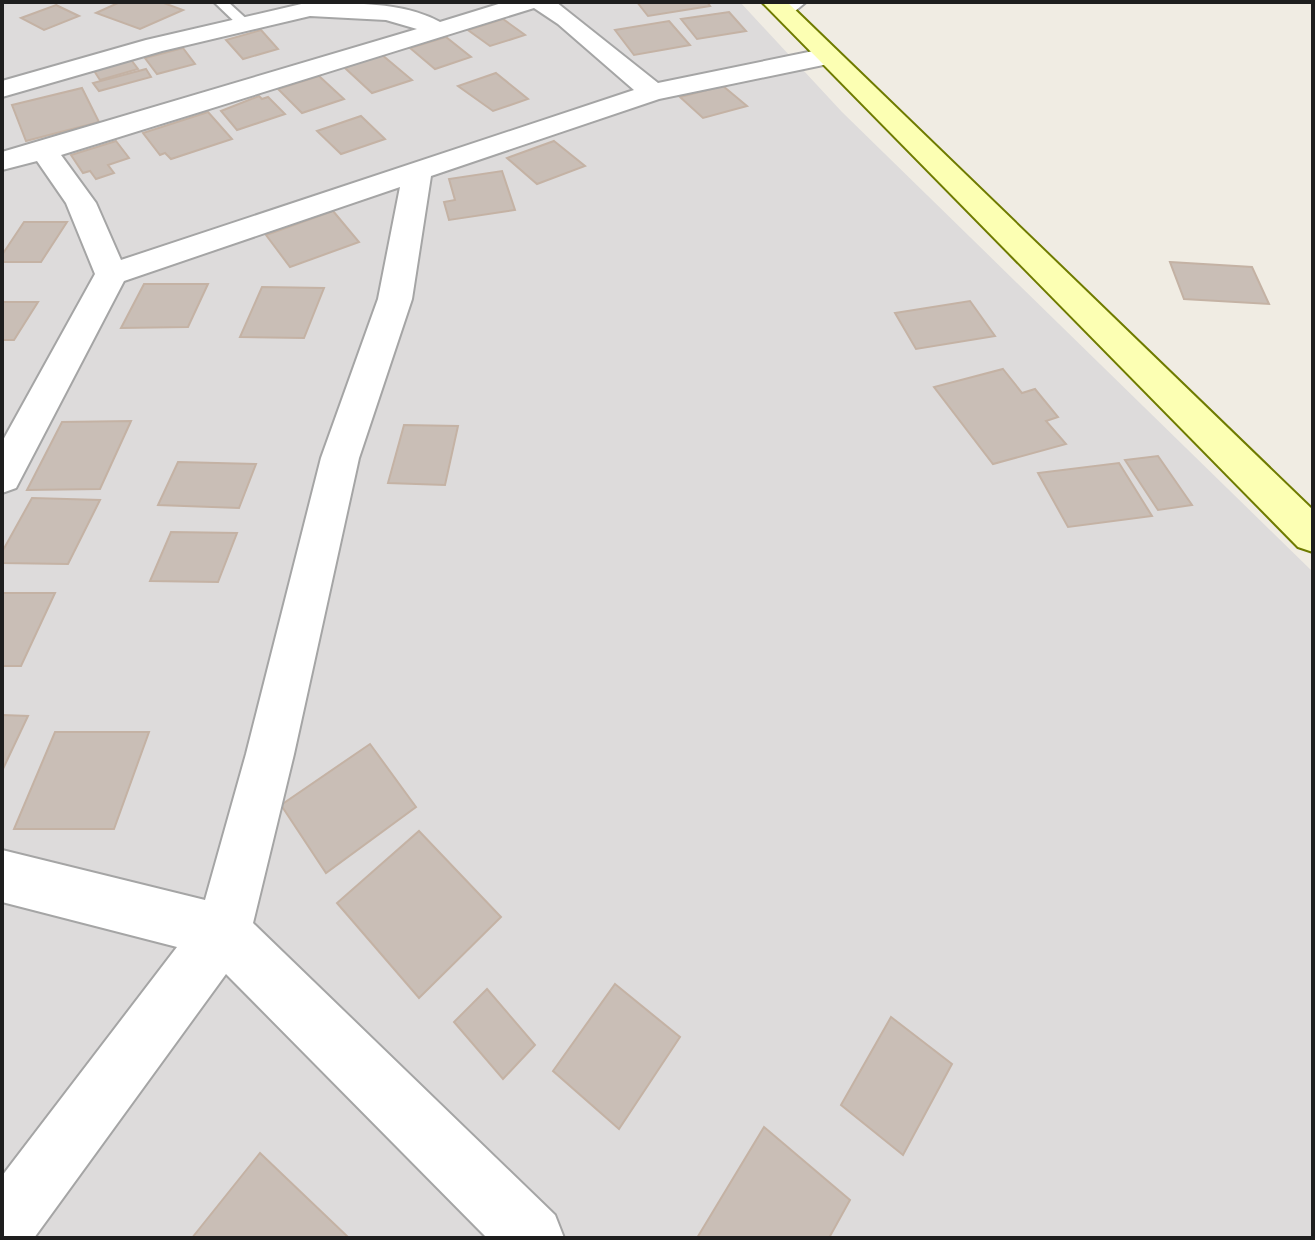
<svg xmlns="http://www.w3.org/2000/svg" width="1315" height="1240" viewBox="0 0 1315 1240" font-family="'Alegreya Sans',sans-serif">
  <rect width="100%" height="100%" fill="#f0ece3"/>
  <path fill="#dddbdb" d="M2,2H740L842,112L1313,572V1238H2Z"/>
  <g fill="#c9beb6" stroke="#c4b2a4" stroke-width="2">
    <path d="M120,2H161L183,10L140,29L96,13Z"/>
    <path d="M637,2H707L710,6L648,16Z"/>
    <path d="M56,5L79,16L44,30L21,18Z"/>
    <path d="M729,12L746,31L697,39L681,19Z"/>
    <path d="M503,19L525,35L490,46L468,30Z"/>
    <path d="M669,21L690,45L634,55L615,30Z"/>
    <path d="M261,30L278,49L243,59L226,40Z"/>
    <path d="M446,37L471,57L435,69L410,48Z"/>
    <path d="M183,48L195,64L157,74L145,58Z"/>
    <path d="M381,54L412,80L372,93L345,68Z"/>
    <path d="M129,57L138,69L100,80L91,66Z"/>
    <path d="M146,69L151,77L99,91L93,83Z"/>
    <path d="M496,73L528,99L493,111L458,86Z"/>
    <path d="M319,76L344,99L302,113L278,89Z"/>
    <path d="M723,86L747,106L703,118L680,97Z"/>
    <path d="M82,88L99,122L26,141L12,105Z"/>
    <path d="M259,96L262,99L268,97L285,114L237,130L221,111Z"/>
    <path d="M208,112L232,139L171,159L165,153L160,155L143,133Z"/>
    <path d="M361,116L385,139L341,154L317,131Z"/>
    <path d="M116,141L129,158L108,165L114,173L96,179L90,171L83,173L71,155Z"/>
    <path d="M554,141L585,166L537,184L507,158Z"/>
    <path d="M502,171L515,210L449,220L444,202L455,200L449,179Z"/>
    <path d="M333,211L359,242L290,267L266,235Z"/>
    <path d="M24,222H67L41,262H2V255Z"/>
    <path d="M1170,262L1252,267L1269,304L1184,299Z"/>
    <path d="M144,284H208L188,327L121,328Z"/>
    <path d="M262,287L324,288L304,338L240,337Z"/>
    <path d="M970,301L995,336L916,349L895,313Z"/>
    <path d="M2,302H38L14,340H2Z"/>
    <path d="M1003,369L1022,393L1035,389L1058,417L1046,421L1066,444L993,464L934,387Z"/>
    <path d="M131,421L100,489L27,490L62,422Z"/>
    <path d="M404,425L458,426L445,485L388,483Z"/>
    <path d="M1158,456L1192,505L1158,510L1125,460Z"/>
    <path d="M178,462L256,464L239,508L158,505Z"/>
    <path d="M1119,463L1152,516L1068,527L1038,473Z"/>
    <path d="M32,498L100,500L68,564L2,563V552Z"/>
    <path d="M171,532L237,533L218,582L150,581Z"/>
    <path d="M2,593H55L21,666H2Z"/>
    <path d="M2,715L28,716L2,771Z"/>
    <path d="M55,732H149L114,829H14Z"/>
    <path d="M370,744L416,807L326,873L281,805Z"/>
    <path d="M419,831L501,917L419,998L337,903Z"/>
    <path d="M615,984L680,1037L619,1129L553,1071Z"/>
    <path d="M487,989L535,1045L503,1079L454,1022Z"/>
    <path d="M891,1017L952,1064L903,1155L841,1105Z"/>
    <path d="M764,1127L850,1200L829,1238H697Z"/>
    <path d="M260,1153L349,1238H192Z"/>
  </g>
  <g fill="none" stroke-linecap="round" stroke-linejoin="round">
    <defs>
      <g id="lane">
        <path d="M214,2H228L251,23L239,26Z"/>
        <path d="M792,2H806L789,16H779V10Z"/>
      </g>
      <path id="street" d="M310,2C352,4 402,1 440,22L505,2H556L658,83L828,48L837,51L841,56L837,61L828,64L659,99L431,176L412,299L359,458L294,754L253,923L555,1215L564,1238H487L226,974L34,1238H2V1176L177,947L2,902V850L205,900L246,754L321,458L378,299L400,187L124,281L16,488L2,493V442L95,274L66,203L37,161L2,170V152L417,29L386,20L310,16L162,51L2,97V81L146,40ZM534,8L558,24L634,90L121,260L96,203L61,155Z"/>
      <path id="secondary" d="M762,2H787L1313,510V552L1298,547Z"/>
    </defs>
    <use href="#lane" stroke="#a5a5a5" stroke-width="4"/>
    <use href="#street" stroke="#a5a5a5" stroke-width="4"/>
    <use href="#secondary" stroke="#6f7b00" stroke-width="4"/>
    <use href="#lane" fill="#fff" fill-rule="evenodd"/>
    <use href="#street" fill="#fff" fill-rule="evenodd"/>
    <use href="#secondary" fill="#fcffb3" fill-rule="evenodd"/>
  </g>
  <rect width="1315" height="1240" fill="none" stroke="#1e1e1e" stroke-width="8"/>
</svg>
